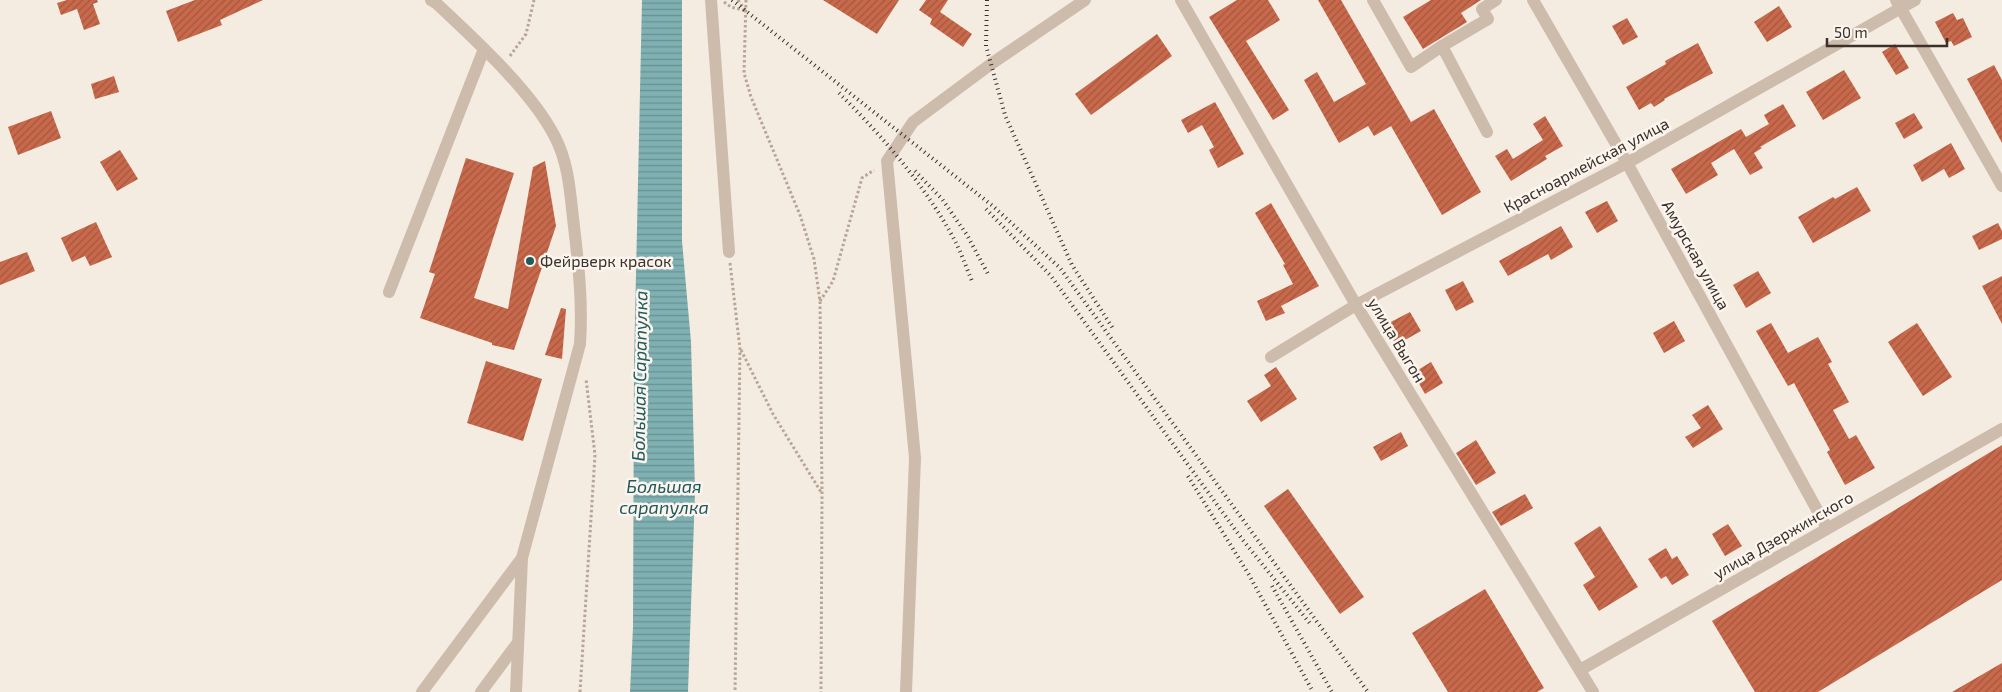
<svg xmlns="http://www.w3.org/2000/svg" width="2002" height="692" viewBox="0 0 2002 692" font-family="'Exo 2',sans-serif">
  <defs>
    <pattern id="water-rules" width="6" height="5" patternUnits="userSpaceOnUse" patternTransform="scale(1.25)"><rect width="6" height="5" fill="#7fb0b2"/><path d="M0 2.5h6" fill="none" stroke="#699091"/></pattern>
    <pattern id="building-hatch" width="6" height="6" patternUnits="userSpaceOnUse" patternTransform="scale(1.25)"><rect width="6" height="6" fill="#c8694b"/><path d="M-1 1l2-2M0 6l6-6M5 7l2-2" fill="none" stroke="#a4573f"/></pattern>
  </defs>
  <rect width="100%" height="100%" fill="#f4ebe1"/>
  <path fill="url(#water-rules)" d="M642,0H682V241L691,342L695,492L688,692H630L633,627L634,366Z"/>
  <g fill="url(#building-hatch)">
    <path d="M67,0H97L98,2L93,4L100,24L84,30L77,9L61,15L57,3Z"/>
    <path d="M195,0H263L220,20L222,25L178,42L166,11Z"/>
    <path d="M823,0H899L877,34Z"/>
    <path d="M926,0H948L940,12L972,34L963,47L930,24L932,19L919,10Z"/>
    <path d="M1237,0H1268L1280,20L1246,41L1289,110L1273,120L1209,17Z"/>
    <path d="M1318,0H1341L1411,122L1434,109L1481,192L1442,215L1391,126L1374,136L1368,126L1339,143L1304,80L1317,72L1334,102L1366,84Z"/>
    <path d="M1431,0H1481L1461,13L1467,22L1423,49L1403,17Z"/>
    <path d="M1779,6L1792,27L1767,42L1754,22Z"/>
    <path d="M1953,13L1957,20L1963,18L1972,37L1954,46L1951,41L1946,43L1935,22Z"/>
    <path d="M1627,18L1638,37L1623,45L1612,26Z"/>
    <path d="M1157,34L1172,56L1091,115L1075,94Z"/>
    <path d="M1698,43L1713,73L1664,99L1665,100L1654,107L1651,103L1639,110L1626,87L1666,64L1665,61Z"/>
    <path d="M1895,44L1909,68L1896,75L1882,52Z"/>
    <path d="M1994,65L2002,80V143L1967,79Z"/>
    <path d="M1844,70L1861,98L1823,120L1806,92Z"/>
    <path d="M114,76L119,92L95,99L91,84Z"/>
    <path d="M1215,102L1244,154L1218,168L1209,150L1214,147L1202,125L1188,133L1181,120Z"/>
    <path d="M1783,104L1796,126L1760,147L1762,148L1754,153L1763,168L1750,175L1734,149L1711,163L1718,175L1686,194L1671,169L1741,129L1746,137L1769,124L1764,115Z"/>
    <path d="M51,111L61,138L18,155L8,127Z"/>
    <path d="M1914,113L1923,128L1904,139L1895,123Z"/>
    <path d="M1545,116L1563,146L1545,156L1547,159L1511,181L1495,156L1507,149L1513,159L1543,140L1533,124Z"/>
    <path d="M1951,143L1965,169L1949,178L1944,169L1922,182L1913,165Z"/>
    <path d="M120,150L138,179L117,191L100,162Z"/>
    <path d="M466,158L514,173L474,298L508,309L533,167L545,161L556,226L514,350L492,345V343L420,318L435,274L429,272Z"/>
    <path d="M1857,187L1871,211L1813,243L1798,217L1833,197L1835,199Z"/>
    <path d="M1607,201L1618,221L1597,233L1585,212Z"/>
    <path d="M1271,203L1319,286L1281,306L1285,313L1266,321L1257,301L1293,284L1283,265L1285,264L1255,213Z"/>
    <path d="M96,222L112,257L90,266L85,256L72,262L61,238Z"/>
    <path d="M1998,223L2002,231V239L1979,250L1972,236Z"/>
    <path d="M1561,226L1573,247L1551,260L1548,254L1508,276L1499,261Z"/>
    <path d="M27,252L35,271L0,285V262Z"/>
    <path d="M1758,271L1771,293L1746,308L1733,285Z"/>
    <path d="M2002,276V324L1982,286Z"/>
    <path d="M1463,281L1474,302L1456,311L1445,290Z"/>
    <path d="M561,308L566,309L562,359L545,355Z"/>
    <path d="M1410,312L1421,331L1396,345L1385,325Z"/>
    <path d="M1674,321L1685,341L1664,353L1653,333Z"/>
    <path d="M1771,323L1788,353L1818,337L1832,362L1828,364L1849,402L1833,410L1849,439L1856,435L1875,468L1845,485L1827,452L1830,450L1794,383L1788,386L1756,331Z"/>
    <path d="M1917,323L1952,377L1923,396L1888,342Z"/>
    <path d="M486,361L542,379L523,441L467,423Z"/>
    <path d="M1431,362L1443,383L1425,394L1413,373Z"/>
    <path d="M1276,367L1297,399L1261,422L1247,401L1271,386L1264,375Z"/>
    <path d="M1708,405L1723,429L1693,448L1685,437L1701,428L1692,415Z"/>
    <path d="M1401,432L1408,446L1381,461L1373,447Z"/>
    <path d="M1476,440L1496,473L1476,485L1456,453Z"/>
    <path d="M2002,445V580L1818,692H1755L1712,621Z"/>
    <path d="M1288,489L1364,597L1340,614L1264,506Z"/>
    <path d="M1525,494L1533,508L1501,526L1492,512Z"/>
    <path d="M1728,524L1742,546L1725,556L1712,534Z"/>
    <path d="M1600,526L1638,587L1599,611L1583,585L1595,577L1574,543Z"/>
    <path d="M1666,548L1672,559L1677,556L1689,575L1672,585L1666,576L1661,579L1648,559Z"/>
    <path d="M1485,589L1544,688L1537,692H1448L1412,633Z"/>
    <path d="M2002,663V692H1952Z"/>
  </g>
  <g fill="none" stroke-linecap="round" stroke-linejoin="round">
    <g stroke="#b9a596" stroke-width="3" stroke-dasharray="2.5 2.5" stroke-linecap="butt">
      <path d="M738,0L746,11"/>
      <path d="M746,0L744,73L751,97L800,215L814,259L820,301L822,494L821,692"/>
      <path d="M724,2L731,7L746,11"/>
      <path d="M510,56L526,34L534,0"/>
      <path d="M730,263L740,349L735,692"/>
      <path d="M820,301L833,281L862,178L874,170"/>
      <path d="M741,350L773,414L821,492"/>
      <path d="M580,692L595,455L586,379"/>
    </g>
    <g stroke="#cdbbac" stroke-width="12">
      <path d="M711,0L729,252"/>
      <path d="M1181,0L1356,305L1593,692"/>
      <path d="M1373,0L1411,67L1442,46L1487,132"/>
      <path d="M1533,0L1627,163L1827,528"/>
      <path d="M1896,0L2002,186"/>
      <path d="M1442,46L1488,19L1482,9L1496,0"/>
      <path d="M389,292L484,49"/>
      <path d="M1271,357L1356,305L1627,163L1915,0"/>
      <path d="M1580,670L2002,429"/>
      <path d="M422,692L522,558L580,344C583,302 578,260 573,218C570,190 568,162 555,137C531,90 474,39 436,3L431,0"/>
      <path d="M481,692L516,645"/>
      <path d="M516,692L522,558"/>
      <path d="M906,692L915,458L887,161L913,122L991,64L1085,0"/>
    </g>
    <g stroke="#3b302b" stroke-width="4" stroke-dasharray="1 4" stroke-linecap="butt">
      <path d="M732,0L994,207L1060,268L1368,692"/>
      <path d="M987,0L986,46L1005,115L1072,265L1114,330"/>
      <path d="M839,93C883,137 924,184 954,239C961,252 966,267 972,281"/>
      <path d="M915,171L942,199L967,235L988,274"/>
      <path d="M986,209L1051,276L1242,539L1312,626"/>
      <path d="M1188,476L1249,575L1313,692"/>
      <path d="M1272,586L1332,692"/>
    </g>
  </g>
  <circle fill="#1f5a5e" stroke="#fbf5ee" stroke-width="2" cx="530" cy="261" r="5"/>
  <g text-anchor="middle" stroke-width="5" stroke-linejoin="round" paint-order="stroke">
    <g font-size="16" fill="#3b302b" stroke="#fbf5ee">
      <text transform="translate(1586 165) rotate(-28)" y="6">Красноармейская улица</text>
      <text transform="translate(1696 255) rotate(61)" y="6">Амурская улица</text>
      <text transform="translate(1397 340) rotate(59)" y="6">улица Выгон</text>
      <text transform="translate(1783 535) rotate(-30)" y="6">улица Дзержинского</text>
    </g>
    <g font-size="16" fill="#3b302b" stroke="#fbf5ee" text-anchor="start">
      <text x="540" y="267">Фейрверк красок</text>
    </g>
    <g font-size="18" font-style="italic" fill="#1f5a5e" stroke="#fbf5ee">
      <text transform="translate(640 376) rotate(-89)" y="6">Большая Сарапулка</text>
      <text x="664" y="493">Большая<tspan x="664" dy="21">сарапулка</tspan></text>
    </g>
  </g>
  <path d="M1827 38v8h120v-8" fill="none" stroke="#3b302b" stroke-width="2.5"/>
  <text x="1834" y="38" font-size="15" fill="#3b302b" stroke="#fbf5ee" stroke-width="4" paint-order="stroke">50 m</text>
</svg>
